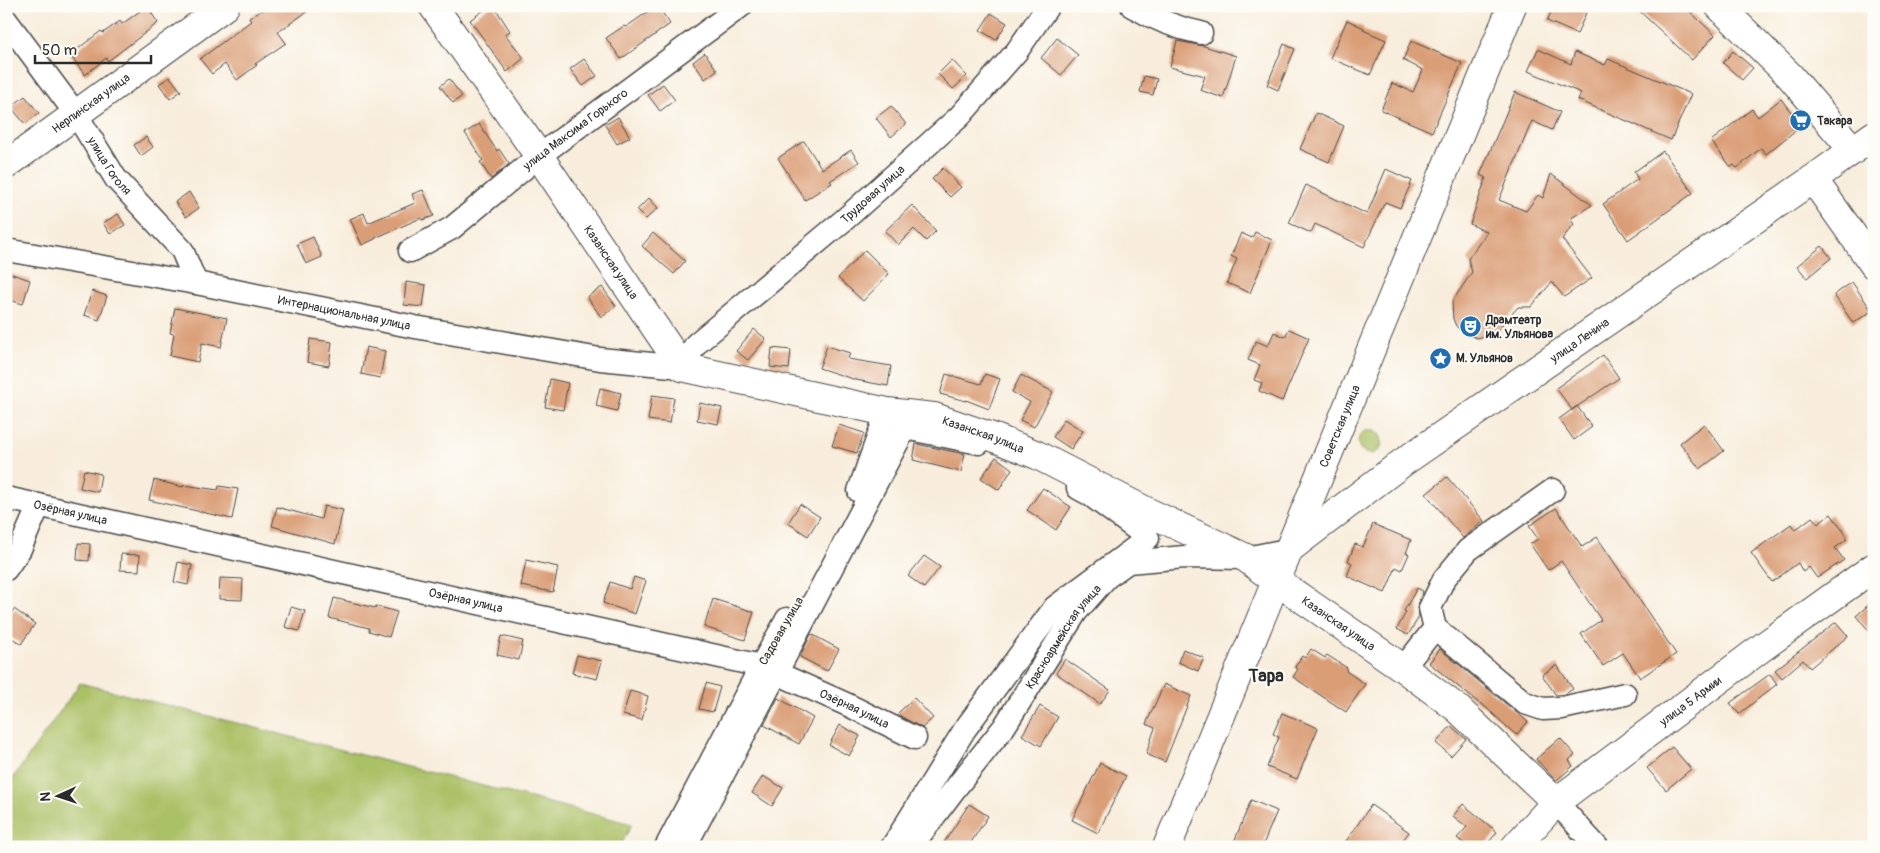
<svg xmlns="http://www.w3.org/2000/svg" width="1880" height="853" viewBox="0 0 1880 853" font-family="Pangolin,sans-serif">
  <rect width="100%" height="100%" fill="#fdfcf7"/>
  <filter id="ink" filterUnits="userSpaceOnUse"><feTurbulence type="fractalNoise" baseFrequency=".02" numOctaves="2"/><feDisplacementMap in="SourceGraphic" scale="10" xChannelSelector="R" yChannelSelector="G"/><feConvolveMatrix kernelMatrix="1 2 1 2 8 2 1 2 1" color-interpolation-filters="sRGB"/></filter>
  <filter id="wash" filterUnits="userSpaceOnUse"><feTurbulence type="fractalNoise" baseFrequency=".0096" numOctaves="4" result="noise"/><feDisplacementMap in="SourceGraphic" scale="20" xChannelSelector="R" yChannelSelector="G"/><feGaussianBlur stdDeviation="1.12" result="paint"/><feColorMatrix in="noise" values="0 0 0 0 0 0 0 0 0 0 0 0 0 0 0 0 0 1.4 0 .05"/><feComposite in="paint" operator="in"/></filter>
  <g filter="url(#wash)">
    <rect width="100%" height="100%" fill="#f8eddc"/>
    <g fill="#aac065" stroke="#6a7648">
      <circle cx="1370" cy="442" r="12"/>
      <path d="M80,683L632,824L620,847H6V788Z"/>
    </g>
    <g id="blocks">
      <g fill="#da9e77">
        <path d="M147,6L158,23L108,61L106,58L85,75L70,55L101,31L103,33L120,21L122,24Z"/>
        <path d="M269,6H315L278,32L286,43L255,64L257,65L237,80L225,64L212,74L200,59L251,21L249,18Z"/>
        <path d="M490,6H494L510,31L505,34L524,58L507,72L470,20Z"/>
        <path d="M656,6H658L670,24L621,59L606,38L624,26L626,27Z"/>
        <path d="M1554,6H1589L1577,34L1547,21Z"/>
        <path d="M1634,6H1684L1715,35L1692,60Z"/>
        <path d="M991,13L1007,23L996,40L980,30Z"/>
        <path d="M1347,20L1364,28L1363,30L1386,40L1370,75L1330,58Z"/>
        <path d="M1057,38L1078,55L1061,75L1041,58Z"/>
        <path d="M1177,41L1204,46L1236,56L1223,98L1200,90L1205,76L1170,67Z"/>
        <path d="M1411,41L1462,63L1432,132L1381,110L1392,83L1413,92L1423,70L1403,60Z"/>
        <path d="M1284,44L1295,49L1278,90L1267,85Z"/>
        <path d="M1538,49L1571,64L1575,52L1605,65L1608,59L1691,94L1671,140L1578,100L1581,93L1528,71Z"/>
        <path d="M1733,51L1753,68L1742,80L1723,63Z"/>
        <path d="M705,53L717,70L705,79L693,62Z"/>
        <path d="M584,59L597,76L583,86L570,69Z"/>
        <path d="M952,60L967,76L953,89L938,74Z"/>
        <path d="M1144,76L1157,79L1153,95L1140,92Z"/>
        <path d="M170,77L181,91L170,99L159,84Z"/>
        <path d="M449,79L462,96L453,103L440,86Z"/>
        <path d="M663,84L675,100L660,111L648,95Z"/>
        <path d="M1515,92L1560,112L1552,130L1532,121L1499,200L1526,211L1538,195L1543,198L1551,174L1592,205L1570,219L1574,224L1562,239L1592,278L1564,297L1552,282L1531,307H1518L1494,334L1477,338L1462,332L1456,326L1453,319L1452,302L1472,272L1468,259L1487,232L1470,224L1486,178L1480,175Z"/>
        <path d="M25,96L39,113L25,124L11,107Z"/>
        <path d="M1781,99L1794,116L1798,112L1806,122L1766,154L1761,148L1737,168L1734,165L1731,167L1711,141L1752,109L1758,117Z"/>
        <path d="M891,106L906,124L891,137L876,118Z"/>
        <path d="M1316,113L1344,126L1329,162L1300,149Z"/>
        <path d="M618,117L630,137L617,144L605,125Z"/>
        <path d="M479,124L497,151L499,149L509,164L491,179L480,162L483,160L465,133Z"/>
        <path d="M146,137L153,147L141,156L134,145Z"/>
        <path d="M804,141L822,169L851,150L859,162L830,181L832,183L805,200L778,158Z"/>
        <path d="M1663,151L1693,193L1628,240L1603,204L1638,179L1634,172Z"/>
        <path d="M943,168L961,187L950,197L932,179Z"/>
        <path d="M1386,169L1412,181L1400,208L1385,202L1364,247L1315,224L1311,233L1289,223L1306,185L1367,214Z"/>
        <path d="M423,190L434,216L422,220L421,218L375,238V239L362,245L350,219L364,213L368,223L415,203L412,194Z"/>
        <path d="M189,192L199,208L186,217L175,202Z"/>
        <path d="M649,198L658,208L646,219L637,210Z"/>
        <path d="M912,205L936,231L926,241L914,229L898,245L885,231Z"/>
        <path d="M118,214L125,225L110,234L103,223Z"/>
        <path d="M1255,232L1272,240L1250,293L1227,283L1237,259L1231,256L1241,233L1252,238Z"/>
        <path d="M653,233L685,261L674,274L642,246Z"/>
        <path d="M313,237L322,257L306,264L297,244Z"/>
        <path d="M1822,246L1831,258L1807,278L1797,266Z"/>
        <path d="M865,250L889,274L863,301L838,278Z"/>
        <path d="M6,272L30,280L23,304L6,299Z"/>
        <path d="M406,282L426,285L423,307L404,305Z"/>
        <path d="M1852,282L1872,311L1853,323L1834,295Z"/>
        <path d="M602,287L616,306L601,317L587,297Z"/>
        <path d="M92,291L107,296L99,320L84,315Z"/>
        <path d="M175,308L227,318L221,347L202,343L198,362L170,356L174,334L170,333Z"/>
        <path d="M754,329L766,339L748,360L736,351Z"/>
        <path d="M1289,329L1309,338L1282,401L1259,391L1262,383L1254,380L1260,365L1248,360L1256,341L1268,346L1274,332L1285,337Z"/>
        <path d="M310,339L332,342L329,366L307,362Z"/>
        <path d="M827,346L850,353L848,359L891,366L888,386L856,380L819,368Z"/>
        <path d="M366,347L385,351L380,378L361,374Z"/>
        <path d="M772,348L791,350L789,369L770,367Z"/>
        <path d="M1603,355L1619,378L1572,410L1556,388Z"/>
        <path d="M946,374L981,384L985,374L1000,379L989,409L966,400V401L940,394Z"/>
        <path d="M1021,375L1053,392L1034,427L1020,420L1030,402L1012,392Z"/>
        <path d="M550,379L568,383L563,410L545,407Z"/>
        <path d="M600,388L621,393L617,411L596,406Z"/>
        <path d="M652,395L674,398L670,423L648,420Z"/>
        <path d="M700,403L722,408L718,424L697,420Z"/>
        <path d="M1577,406L1592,427L1574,440L1559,419Z"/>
        <path d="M1064,419L1083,431L1071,449L1053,437Z"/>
        <path d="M1704,424L1724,451L1700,469L1680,443Z"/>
        <path d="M839,425L864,433L857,453L832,446Z"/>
        <path d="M916,444L965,454L961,472L913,460Z"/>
        <path d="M996,457L1012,469L999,490L981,478Z"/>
        <path d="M84,470L101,474L98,492L80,488Z"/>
        <path d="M1447,477L1484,521L1463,538L1426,494Z"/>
        <path d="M154,480L183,487L184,485L218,490L219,486L238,489L232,519L149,500Z"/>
        <path d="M1043,488L1071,507L1056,530L1027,510Z"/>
        <path d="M800,504L820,517L808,536L788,523Z"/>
        <path d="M324,506L343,510L335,544L272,526L277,507L321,519Z"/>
        <path d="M1556,508L1582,547L1597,537L1676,654L1640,678L1623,653L1603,666L1581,634L1601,620L1561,561L1548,570L1530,544L1538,539L1529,526Z"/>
        <path d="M1831,514L1846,535V540L1835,548L1844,560L1817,578L1809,567L1803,572L1798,563L1772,582L1751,553L1791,524L1795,530L1812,517L1818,524Z"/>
        <path d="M1373,524L1411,540L1406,553L1409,554L1402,570L1396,567L1385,593L1347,576L1352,563L1348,561L1355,544L1363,547Z"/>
        <path d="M78,543L90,544L89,561L77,560Z"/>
        <path d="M121,554L140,555L139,571L120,570Z"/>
        <path d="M924,556L940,567L924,588L908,576Z"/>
        <path d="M526,560L558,567L553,592L521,586Z"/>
        <path d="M178,562L192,565L188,585L174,582Z"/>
        <path d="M634,577L646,581L635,614L603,603L610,582L630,589Z"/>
        <path d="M220,578L243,579L242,600L219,599Z"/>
        <path d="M1417,588L1423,591L1418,603L1419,617L1408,635L1397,629L1406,612L1404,611Z"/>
        <path d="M334,598L375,608L376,606L397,612L389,637L369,631V628L329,618Z"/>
        <path d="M713,599L754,612L745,640L704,627Z"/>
        <path d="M1874,600V636L1856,616Z"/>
        <path d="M291,607L305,611L299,631L285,627Z"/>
        <path d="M14,609L35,624L21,644L6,634V620Z"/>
        <path d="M1836,622L1848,636L1810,668L1803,660L1782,678L1775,670Z"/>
        <path d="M811,634L839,649L827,671L800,657Z"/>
        <path d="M501,636L523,641L519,660L497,655Z"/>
        <path d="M1183,649L1204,658L1198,671L1178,662Z"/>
        <path d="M1311,649L1325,658L1327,655L1347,668L1346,671L1365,684L1346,712L1293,677L1298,669L1295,667L1302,656L1305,658Z"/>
        <path d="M1440,649L1528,722L1516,735L1481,703L1480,704L1429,663Z"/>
        <path d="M577,655L602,661L597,679L572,673Z"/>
        <path d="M1065,659L1110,690L1100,704L1056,673Z"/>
        <path d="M1557,665L1573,689L1565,694L1556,695L1542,675Z"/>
        <path d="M1770,674L1777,684L1739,714L1730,703Z"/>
        <path d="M706,683L720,687L713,712L699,709Z"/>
        <path d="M1164,684L1191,696L1165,762L1146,754L1155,728L1146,724Z"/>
        <path d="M630,691L648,696L642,720L623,715Z"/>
        <path d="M778,698L813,718L799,744L764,725Z"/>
        <path d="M914,698L933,718L922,728L902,717L898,713Z"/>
        <path d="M1040,706L1058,717L1041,746L1022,735Z"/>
        <path d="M1282,713L1318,728L1297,779L1267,767L1279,737L1273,734Z"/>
        <path d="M840,725L860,736L849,756L829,745Z"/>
        <path d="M1451,726L1466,739L1451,756L1436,743Z"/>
        <path d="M1560,738L1575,755L1569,760L1573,766L1556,781L1536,759Z"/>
        <path d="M1672,747L1691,769L1666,790L1647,768Z"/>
        <path d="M1100,763L1126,776L1098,833L1072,820Z"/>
        <path d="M763,776L783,788L772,806L752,793Z"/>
        <path d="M1251,800L1277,811L1262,847H1232Z"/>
        <path d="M969,804L988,816L968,847H941Z"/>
        <path d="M1463,804L1497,832L1485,847H1468L1457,838L1467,827L1453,816Z"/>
        <path d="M1371,805L1409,832L1398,847H1342Z"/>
      </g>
    </g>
  </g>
  <g filter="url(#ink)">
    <use href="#blocks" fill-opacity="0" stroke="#4a4846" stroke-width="1"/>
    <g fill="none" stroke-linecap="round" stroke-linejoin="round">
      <defs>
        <g id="minor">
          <path d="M1132,6C1154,19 1176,28 1201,33"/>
          <path id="s1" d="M6,20L76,114L116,179L182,250L196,283"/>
          <path id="s2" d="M6,250L196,283L415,327L600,359L682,367L696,344L844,220L959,117L1017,51L1048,6"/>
          <path id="s3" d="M410,251L452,228L539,156L741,6"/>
          <path d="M1553,490L1468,550L1444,579L1430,608L1435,628L1525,703L1543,709L1562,708L1625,694"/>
          <path d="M859,491L887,412"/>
          <path id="s4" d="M6,498L761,666L848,705L915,738"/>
          <path d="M6,569L20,549L39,505"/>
          <path d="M1403,668L1435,628"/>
          <path d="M1556,802L1597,847"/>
          <path d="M666,847L761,666L787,619"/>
          <path d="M685,847L905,428L979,443"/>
          <path d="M892,847L965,729L1055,607L1148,538L1089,494L1078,488"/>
          <path id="s5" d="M911,847L954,790L1004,727L1076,612L1107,577L1128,562L1185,557L1246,558L1287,550"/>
        </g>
        <g id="major">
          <path id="s6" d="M433,6L539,156L682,367L887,412L934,417L995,438L1037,455L1148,512L1246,558L1275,580L1403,668L1458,709L1556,802"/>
          <path d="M1719,6L1790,76L1853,150"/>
          <path id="s7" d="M6,165L225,6"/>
          <path d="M1813,179L1874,265"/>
          <path id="s8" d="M1289,549L1402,463L1813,179L1874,135"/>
          <path id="s9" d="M1167,847L1512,6"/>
          <path id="s10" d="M1515,847L1556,802L1760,649L1874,567"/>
        </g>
      </defs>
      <use href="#minor" stroke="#4a4846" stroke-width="25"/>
      <use href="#major" stroke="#4a4846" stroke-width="30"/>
      <use href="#minor" stroke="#fff" stroke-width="22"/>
      <use href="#major" stroke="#fff" stroke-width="28"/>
    </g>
  </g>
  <defs>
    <symbol id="supermarket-disc" viewBox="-11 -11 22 22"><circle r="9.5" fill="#1f6fb2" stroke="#fdfcf7"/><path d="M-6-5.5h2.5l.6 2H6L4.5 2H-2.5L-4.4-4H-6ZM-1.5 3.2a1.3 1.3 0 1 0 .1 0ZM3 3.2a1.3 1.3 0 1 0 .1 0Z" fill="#fff"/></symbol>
    <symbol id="theatre-disc" viewBox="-11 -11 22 22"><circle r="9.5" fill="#1f6fb2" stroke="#fdfcf7"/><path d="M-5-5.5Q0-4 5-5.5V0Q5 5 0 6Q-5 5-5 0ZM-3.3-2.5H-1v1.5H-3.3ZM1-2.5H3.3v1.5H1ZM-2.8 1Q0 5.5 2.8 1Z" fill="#fff"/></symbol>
    <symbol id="sight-disc" viewBox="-11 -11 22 22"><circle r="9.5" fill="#1f6fb2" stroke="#fdfcf7"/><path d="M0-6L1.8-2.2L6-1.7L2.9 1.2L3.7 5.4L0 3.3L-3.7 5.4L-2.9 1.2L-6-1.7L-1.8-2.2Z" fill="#fff"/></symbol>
  </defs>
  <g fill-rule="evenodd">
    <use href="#supermarket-disc" x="1788" y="108" width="25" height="25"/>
    <use href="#theatre-disc" x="1458" y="314" width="25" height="25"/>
    <use href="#sight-disc" x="1428" y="346" width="25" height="25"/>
  </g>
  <g text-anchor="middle" stroke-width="4" stroke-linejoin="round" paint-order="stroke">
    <g font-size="12" fill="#2b2b2b" stroke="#fdfcf7">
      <text dy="4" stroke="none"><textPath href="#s7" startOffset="105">Нерпинская улица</textPath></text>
      <text dy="4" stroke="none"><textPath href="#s3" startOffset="206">улица Максима Горького</textPath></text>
      <text dy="4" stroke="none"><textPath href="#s1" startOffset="179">улица Гоголя</textPath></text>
      <text dy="4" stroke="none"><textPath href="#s2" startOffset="945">Трудовая улица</textPath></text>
      <text dy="4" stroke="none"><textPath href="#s6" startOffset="312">Казанская улица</textPath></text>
      <text dy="4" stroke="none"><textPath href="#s2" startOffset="344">Интернациональная улица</textPath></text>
      <text dy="4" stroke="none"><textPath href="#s8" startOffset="358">улица Ленина</textPath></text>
      <text dy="4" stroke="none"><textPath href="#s9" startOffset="455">Советская улица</textPath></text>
      <text dy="4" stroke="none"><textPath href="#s6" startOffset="748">Казанская улица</textPath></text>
      <text dy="4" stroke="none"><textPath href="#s4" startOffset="66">Озёрная улица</textPath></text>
      <text dy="4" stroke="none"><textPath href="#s4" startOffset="471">Озёрная улица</textPath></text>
      <text dy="4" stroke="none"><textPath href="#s6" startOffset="1152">Казанская улица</textPath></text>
      <text transform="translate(781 631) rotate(-60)" y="4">Садовая улица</text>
      <text dy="4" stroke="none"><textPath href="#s5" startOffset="260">Красноармейская улица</textPath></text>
      <text dy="4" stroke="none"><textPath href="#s10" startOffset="229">улица 5 Армии</textPath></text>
      <text dy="4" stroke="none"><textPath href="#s4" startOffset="876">Озёрная улица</textPath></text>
    </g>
    <g font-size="12" font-weight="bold" fill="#2b2b2b" stroke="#fdfcf7" text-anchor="start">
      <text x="1817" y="125">Такара</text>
      <text x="1486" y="324">Драмтеатр<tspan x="1486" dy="14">им. Ульянова</tspan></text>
      <text x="1456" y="362">М. Ульянов</text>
    </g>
    <g font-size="18" font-weight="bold" fill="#2b2b2b" stroke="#fdfcf7">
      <text x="1266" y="682">Тара</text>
    </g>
  </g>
  <rect width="1880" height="853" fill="none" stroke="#fdfcf7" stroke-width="25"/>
  <g transform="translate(58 796) rotate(267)" stroke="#fdfcf7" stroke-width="4" paint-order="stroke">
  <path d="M0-4L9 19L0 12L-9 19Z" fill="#2b2b2b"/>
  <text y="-8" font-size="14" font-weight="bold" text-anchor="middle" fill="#2b2b2b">N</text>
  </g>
  <path d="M35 55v8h116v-8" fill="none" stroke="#2b2b2b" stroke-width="2.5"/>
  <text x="42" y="55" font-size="15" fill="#2b2b2b" stroke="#fdfcf7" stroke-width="4" paint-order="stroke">50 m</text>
</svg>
